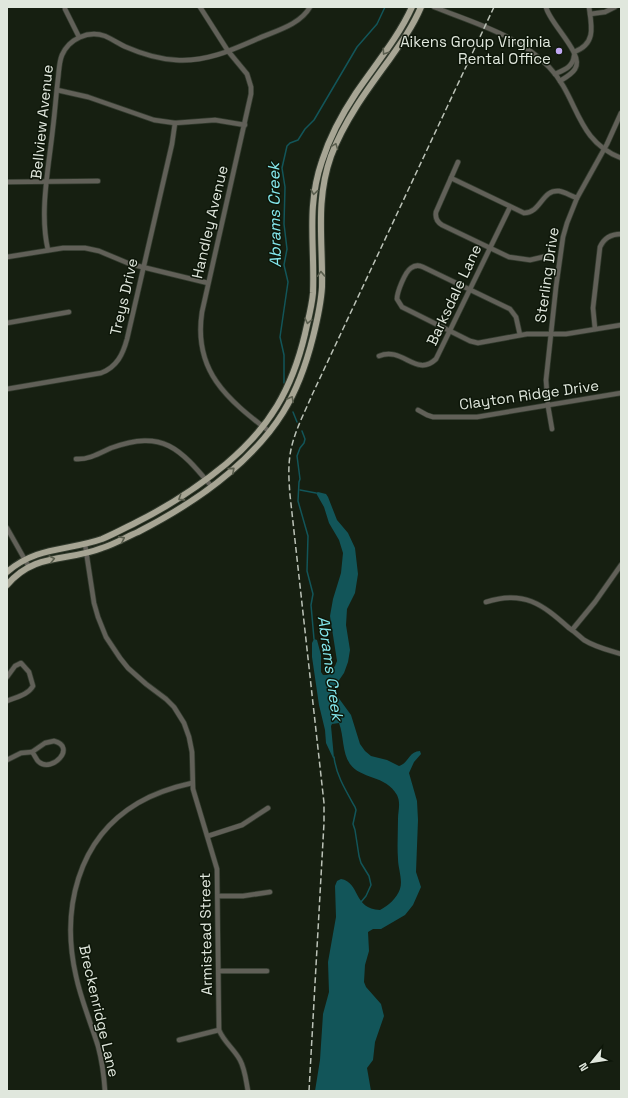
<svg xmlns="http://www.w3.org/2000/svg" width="628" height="1098" viewBox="0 0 628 1098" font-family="'Space Grotesk',sans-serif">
  <rect width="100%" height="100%" fill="#161f11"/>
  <path fill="#125559" d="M318,492L326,494L328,497L337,520L348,533L355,548L358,574L355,593L347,609L346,625L350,650L348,662L344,673L335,686V693L351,715L360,744L365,751L371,756L387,760L399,766C409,763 408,752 420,751L421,754L414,762L409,773L417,801L418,820L416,872L421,887L413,905L405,915L381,929H373L368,932L369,951L365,965L364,982L366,987L381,1004L384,1016L375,1042L373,1060L367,1068L371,1091H315L320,1060L323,1014L329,992L328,962L336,917L335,886L337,881L341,879C360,882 353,909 380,910C388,906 397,898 400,889C403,880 398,868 398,859C397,846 398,832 398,819C398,811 401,803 397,795C386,775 360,779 350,764C342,753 344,736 339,723L332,724L331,726L334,758H333L326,743L325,730L319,705L312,657V643L314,639L317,640L321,655V672L323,675H327L335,666L337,661L330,616L333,599L341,573L343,553L339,540L329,523L324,507L316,493Z"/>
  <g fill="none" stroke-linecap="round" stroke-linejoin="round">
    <g stroke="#125559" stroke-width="1.5">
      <path d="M284,383V355L280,337L288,282L284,265L287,249L284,224L285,187L282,168L287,146L290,143L298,140L305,129L314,120L357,47L377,24L385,7"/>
      <path d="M293,412L297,422"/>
      <path d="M302,431L305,439L304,443L300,448L297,456L300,479L299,482L298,501L308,536L307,571L313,594L311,605L314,639"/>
      <path d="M300,490L316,493"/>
      <path d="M334,757C336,775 346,791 355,807L356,810L353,824L355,830L359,856L361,863L369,876L371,885L366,896L361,902"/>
    </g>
    <defs>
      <g id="minor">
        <path d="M200,7L228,51L247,74L251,87V94L202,312C193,371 227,399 270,432"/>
        <path d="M434,7C474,23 518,35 549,67C579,98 575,140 621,158"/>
        <path d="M546,7C549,23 585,54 575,69C572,74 565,78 560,81"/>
        <path d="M65,9L79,37"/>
        <path d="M590,14L605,12L615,7"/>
        <path d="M574,52C596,44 592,27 589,7"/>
        <path d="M555,74C564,70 573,67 574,56"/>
        <path d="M57,90L88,97L154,120L175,123L215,120L245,125"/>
        <path d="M458,162L436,212C435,218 437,222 442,225L509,257L530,260L547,256"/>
        <path d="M451,178L524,213C541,213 542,189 559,191C565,192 571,196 577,198"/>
        <path d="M7,182L98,181"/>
        <path d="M48,250C39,212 49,166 53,127C55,111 56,95 58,79C59,71 59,62 62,55C69,39 88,30 105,36C112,39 119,44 126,47C142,54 159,59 176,60C205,62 230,51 257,39C275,31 300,25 310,7"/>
        <path d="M7,257L63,248H85L99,251L130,264L208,283"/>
        <path d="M7,323L69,312"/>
        <path d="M595,329L593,308L600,247C604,238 611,234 621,234"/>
        <path d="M520,335L516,317L510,309L423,267C419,265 415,265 411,268C405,272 397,292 397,299L402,307L470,341L478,343L527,334H566L621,325"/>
        <path d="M379,356C403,346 416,378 436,359L510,207"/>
        <path d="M7,389L101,373C117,367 123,354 127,339L172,144L175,123"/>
        <path d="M418,410L427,415L433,417H477L621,393"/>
        <path d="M552,429L548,406L546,380L556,287L563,237L567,223L577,198L607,144L621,113"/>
        <path d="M76,459C88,460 100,453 111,448C164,429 180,449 212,487"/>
        <path d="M7,528L29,567"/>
        <path d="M85,544L94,603L98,617L106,637L120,658L128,668L146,684L166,699L174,707L184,723L189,737L192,752L193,789L217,869L219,1030C224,1042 234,1049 240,1060C245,1069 246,1081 248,1091"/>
        <path d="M486,602C524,590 542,604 569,628C574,631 579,636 584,640C595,647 608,650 621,654"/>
        <path d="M572,630L595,602L621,565"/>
        <path d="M7,677L15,666L21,663L29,672L33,686C28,695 16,697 7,701"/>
        <path d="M54,741C77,747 52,773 39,762C36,760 35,755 32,752L45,743Z"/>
        <path d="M7,760L21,753L32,752"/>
        <path d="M208,836L242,825L268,808"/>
        <path d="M218,896H243L270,892"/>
        <path d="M219,971H267"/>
        <path d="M179,1040L219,1030"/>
        <path d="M105,1091C104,1076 102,1061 98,1046C91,1023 81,1000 76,976C61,910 77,839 138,803C155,793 174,787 192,783"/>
      </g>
      <g id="major">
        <path d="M7,572C37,546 68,551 102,539C114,534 125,528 137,522C169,506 198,487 226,464C270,427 292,389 305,334C308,320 312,306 313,293C315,246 306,207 322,161C330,136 342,114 356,93C375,65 398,38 412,7"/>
        <path d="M7,585C35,552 67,562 102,548C115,544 126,537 138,532C171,515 201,497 229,473C276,433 298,397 313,337C317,321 321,304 322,287C323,242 315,201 331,156C344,121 367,90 389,60C401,43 413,26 421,7"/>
      </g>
    </defs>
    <use href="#minor" stroke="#323b2e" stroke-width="6"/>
    <use href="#major" stroke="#323b2e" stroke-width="8"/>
    <use href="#minor" stroke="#616058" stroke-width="4.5"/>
    <use href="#major" stroke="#a7a594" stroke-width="6"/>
    <path stroke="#bbc2b7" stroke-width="1.5" stroke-dasharray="6 3" stroke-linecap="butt" d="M309,1091L324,823V803L290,495C289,482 288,469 290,455C293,434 304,414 312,395L494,7"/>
  </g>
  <defs><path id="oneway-chevron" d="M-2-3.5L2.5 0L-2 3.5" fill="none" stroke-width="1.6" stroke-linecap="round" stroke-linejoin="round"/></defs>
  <g stroke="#5a5e4e">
    <use href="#oneway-chevron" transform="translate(385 52) rotate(124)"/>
    <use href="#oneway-chevron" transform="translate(335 146) rotate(-69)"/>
    <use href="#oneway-chevron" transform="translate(314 192) rotate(99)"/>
    <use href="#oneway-chevron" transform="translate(321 274) rotate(-92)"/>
    <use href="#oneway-chevron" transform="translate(308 321) rotate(103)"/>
    <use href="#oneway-chevron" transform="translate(291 399) rotate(-61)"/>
    <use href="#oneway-chevron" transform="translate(232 470) rotate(-41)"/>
    <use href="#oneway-chevron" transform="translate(181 498) rotate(147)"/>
    <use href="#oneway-chevron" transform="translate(122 539) rotate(-26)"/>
    <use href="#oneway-chevron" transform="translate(52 559) rotate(-14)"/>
  </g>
  <circle fill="#c1a8f3" stroke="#0d1609" stroke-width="1.5" cx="559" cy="51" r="4"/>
  <g text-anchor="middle" stroke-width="3" stroke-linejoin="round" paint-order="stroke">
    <g font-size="15" fill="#e0e7dd" stroke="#0d1609" text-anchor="end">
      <text x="551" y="47">Aikens Group Virginia<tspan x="551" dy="17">Rental Office</tspan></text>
    </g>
    <g font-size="15" fill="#e0e7dd" stroke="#0d1609">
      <text transform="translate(42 122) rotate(-84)" y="5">Bellview Avenue</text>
      <text transform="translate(210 222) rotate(-77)" y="5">Handley Avenue</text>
      <text transform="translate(547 275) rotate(-82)" y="5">Sterling Drive</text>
      <text transform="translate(454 295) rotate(-65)" y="5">Barksdale Lane</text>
      <text transform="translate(124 297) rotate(-77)" y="5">Treys Drive</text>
      <text transform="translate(529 395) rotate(-8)" y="5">Clayton Ridge Drive</text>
      <text transform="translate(206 934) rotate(-91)" y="5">Armistead Street</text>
      <text transform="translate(99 1011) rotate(77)" y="5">Breckenridge Lane</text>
    </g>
    <g font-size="16" font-style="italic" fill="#85e8ee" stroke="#0d1609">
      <text transform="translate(274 215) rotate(-91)" y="6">Abrams Creek</text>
      <text transform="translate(331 668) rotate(82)" y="6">Abrams Creek</text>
    </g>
  </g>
  <rect width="628" height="1098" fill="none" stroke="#e0e7dd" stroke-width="16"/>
  <g transform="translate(592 1062) rotate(240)" stroke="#0d1609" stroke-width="3" paint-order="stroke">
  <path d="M0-3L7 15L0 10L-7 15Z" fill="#e0e7dd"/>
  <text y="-6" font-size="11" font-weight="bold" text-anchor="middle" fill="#e0e7dd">N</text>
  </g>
</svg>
